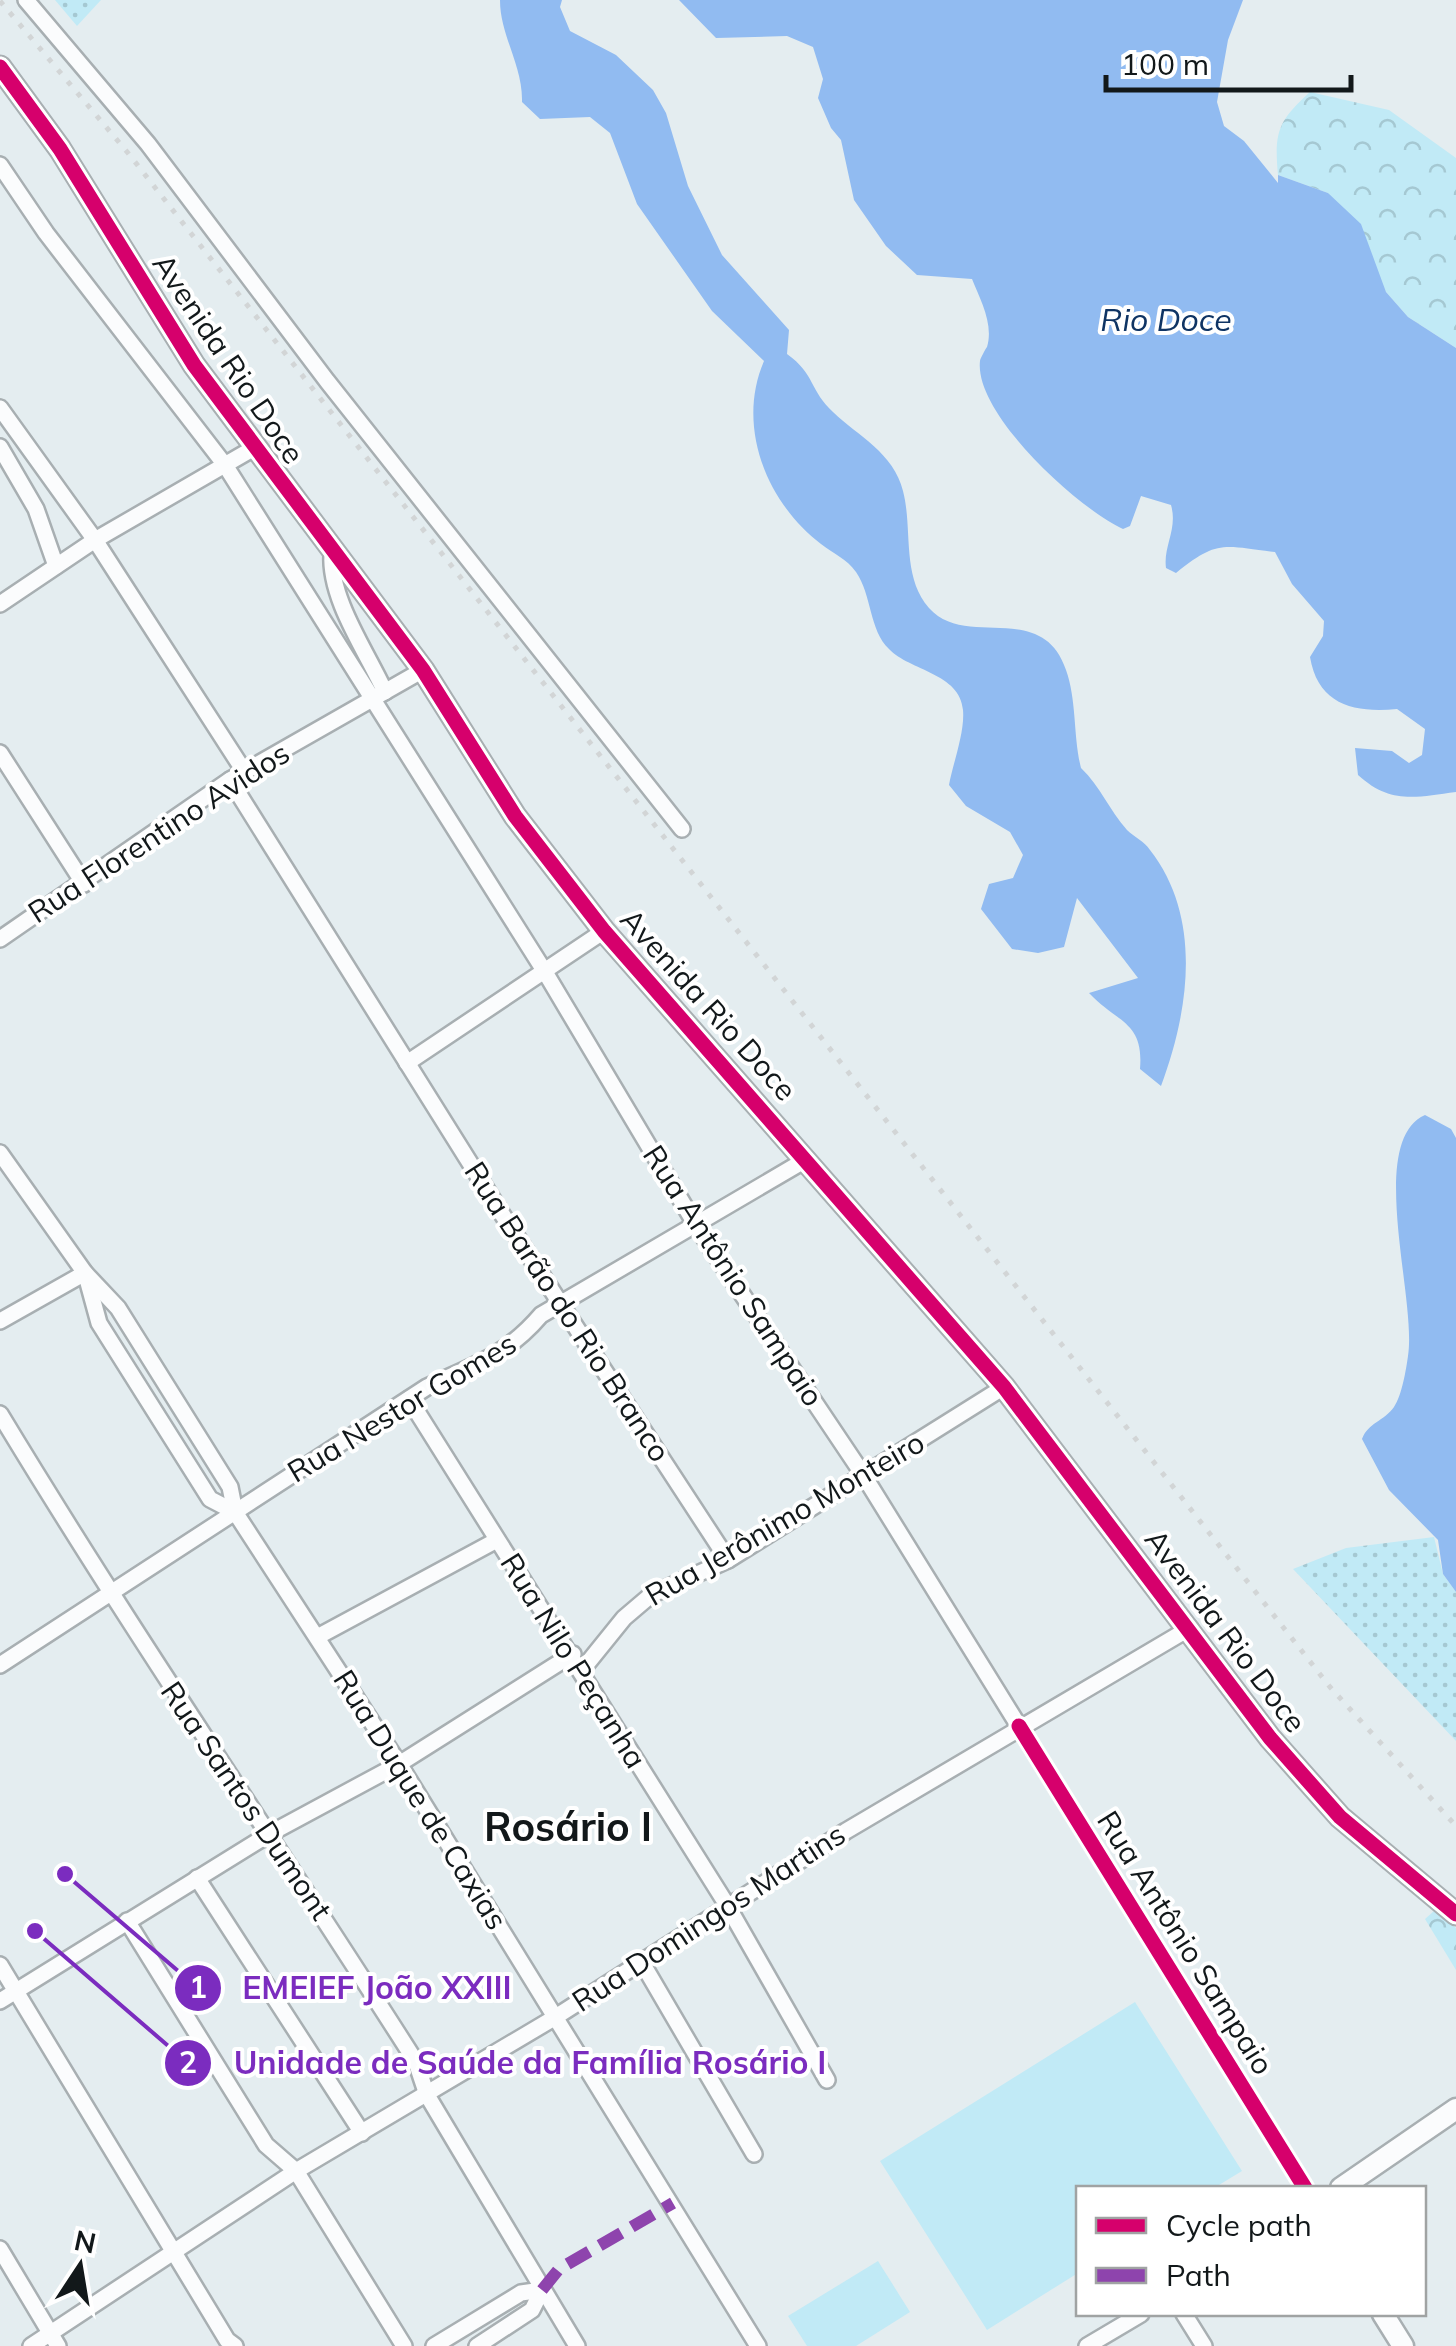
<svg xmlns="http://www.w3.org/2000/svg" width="1456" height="2346" viewBox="0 0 1456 2346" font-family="Mulish,sans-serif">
  <defs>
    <pattern id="grass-dots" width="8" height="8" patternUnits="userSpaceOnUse" patternTransform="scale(2.5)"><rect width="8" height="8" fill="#c1eaf6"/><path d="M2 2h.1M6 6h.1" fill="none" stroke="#a5c8d2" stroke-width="1.8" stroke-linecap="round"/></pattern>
    <pattern id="forest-crowns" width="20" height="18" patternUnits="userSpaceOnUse" patternTransform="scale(2.5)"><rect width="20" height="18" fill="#c1eaf6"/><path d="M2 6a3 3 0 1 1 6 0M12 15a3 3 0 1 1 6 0" fill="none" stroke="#a5c8d2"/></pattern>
  </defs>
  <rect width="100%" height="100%" fill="#e4edf0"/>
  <g fill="url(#grass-dots)">
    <path d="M55,0H101L77,26Z"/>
    <path d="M1434,1537L1443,1574L1456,1592V1741L1293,1569L1346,1548Z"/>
  </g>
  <g fill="url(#forest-crowns)">
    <path d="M1310,92L1389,110L1456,158V348L1408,317L1386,292L1328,193L1278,175C1274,132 1278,121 1310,92Z"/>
    <path d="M1434,1911L1456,1928V1970L1425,1919Z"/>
  </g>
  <g fill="#c1eaf6">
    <path d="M1135,2002L1242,2171L1214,2188H1078V2273L987,2330L880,2161Z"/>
    <path d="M878,2261L910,2312L856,2346H807L788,2316Z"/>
  </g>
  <g fill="#91bbf1">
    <path d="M500,0H562L560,7L570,31L616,55L653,90L666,113L688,186L722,255L789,330L787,354C815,374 810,391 833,412C858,436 894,453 903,491C913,529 901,576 929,608C966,650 1042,599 1066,670C1077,701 1073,736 1081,768C1101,787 1109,810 1127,830C1134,837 1144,841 1150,850C1203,918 1189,1011 1161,1086L1140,1069C1144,1021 1117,1023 1089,993L1138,978L1077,898L1064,947L1038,953L1012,949L981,909L989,884L1013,878L1023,855L1010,832L966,806L949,785C953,763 965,732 963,710C960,673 910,671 889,649C869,630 872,595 856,572C846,558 835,555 821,544C766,502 736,426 764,361L712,311L637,204L610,133L590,117L540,119L522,102C523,65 500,36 500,0Z"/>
    <path d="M679,0H1243L1228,40L1217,102L1224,126L1244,141L1278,183V175L1328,193L1361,224L1386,292L1408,317L1456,348V792C1416,797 1391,805 1358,775L1355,748L1392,751L1409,763L1422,755L1425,729L1397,709C1354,713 1318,705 1310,657L1323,636L1324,621L1292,584L1275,552C1223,546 1218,539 1176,573L1166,568C1163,546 1178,529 1171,505L1141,496L1130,526L1123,529C1079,509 974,414 980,361C980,359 986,348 987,347C994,324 980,299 972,279L917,275L886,246L854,200L841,140L831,128L818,98L823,79L813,47L787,36L716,38Z"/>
    <path d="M1425,1115L1451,1129L1456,1138V1592L1443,1574L1438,1540L1389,1490L1362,1439C1368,1423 1384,1421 1394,1407C1402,1395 1406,1370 1408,1356C1417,1299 1366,1141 1425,1115Z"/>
  </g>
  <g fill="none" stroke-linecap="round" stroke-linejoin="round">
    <defs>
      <g id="street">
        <path d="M26,0L148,144L327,381L682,829"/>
        <path d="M0,165L46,233L225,465L545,972L697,1227L864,1476L1305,2188"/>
        <path d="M0,408L95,540L244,771"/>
        <path d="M0,447L36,509L56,566"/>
        <path d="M332,554C329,599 367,652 385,692"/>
        <path d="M0,604L95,540L254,448"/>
        <path d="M0,753L84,884"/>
        <path d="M230,780L500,1211L728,1560"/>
        <path d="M0,939L230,780L423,670"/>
        <path d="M407,1063L604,931"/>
        <path d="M0,1153L85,1273L118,1308L230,1487L235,1512L399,1764L758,2346"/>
        <path d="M87,1279L99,1323L210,1499L235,1512"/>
        <path d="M0,1321L85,1273"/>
        <path d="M409,1399L727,1905L827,2080"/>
        <path d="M0,1414C133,1634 278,1845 416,2062L427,2095L577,2346"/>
        <path d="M319,1636L497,1540"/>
        <path d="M0,1665L427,1387C474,1365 506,1356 541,1315L807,1159"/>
        <path d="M582,1670L624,1618L651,1595L728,1560L1004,1387"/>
        <path d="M197,1878L362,2133"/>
        <path d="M127,1921L266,2145L296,2171L404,2346"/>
        <path d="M641,1961L754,2154"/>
        <path d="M0,1965L227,2340L235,2346"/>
        <path d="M0,2001L271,1833L399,1764L573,1654"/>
        <path d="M0,2249L58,2346"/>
        <path d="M1184,2314L1204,2346"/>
        <path d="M31,2346L296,2171L554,2018L846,1831L1190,1628"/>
        <path d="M434,2346L521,2293L542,2290"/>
        <path d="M477,2346L532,2310L542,2290"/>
        <path d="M1087,2346L1141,2314"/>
      </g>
      <g id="secondary">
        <path d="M0,67L60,149L194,365L423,670L515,816L604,931L1004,1387L1270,1738L1340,1817L1456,1914"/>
        <path d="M1341,2188L1456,2109"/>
        <path d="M1383,2314L1403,2346"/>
      </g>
    </defs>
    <use href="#street" stroke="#a8afb2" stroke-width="20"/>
    <use href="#secondary" stroke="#a8afb2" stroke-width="25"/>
    <use href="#street" stroke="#fbfcfd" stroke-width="15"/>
    <use href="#secondary" stroke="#fbfcfd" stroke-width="20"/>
    <path stroke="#d2d5d6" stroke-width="5" stroke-dasharray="5 10" stroke-linecap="butt" d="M0,1L128,153L1330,1687L1456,1826"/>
    <path stroke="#8e44ad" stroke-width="12" stroke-dasharray="25 12" stroke-linecap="butt" d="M542,2290L559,2269L673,2203"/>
    <defs>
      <g id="cycleway">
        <path d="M0,67L60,149L194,365L423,670L515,816L604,931L1004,1387L1270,1738L1340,1817L1456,1914"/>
        <path d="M1019,1726L1305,2188"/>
      </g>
    </defs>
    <use href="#cycleway" stroke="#fff" stroke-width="21"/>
    <use href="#cycleway" stroke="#d6006c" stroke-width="15"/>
  </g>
  <g text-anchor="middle" stroke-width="8" stroke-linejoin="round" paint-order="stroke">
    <g font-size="30" fill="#12181a" stroke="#fff">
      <text transform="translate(228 359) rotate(56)" y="10">Avenida Rio Doce</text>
      <text transform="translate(159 833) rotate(-33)" y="10">Rua Florentino Avidos</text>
      <text transform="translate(708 1005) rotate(48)" y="10">Avenida Rio Doce</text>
      <text transform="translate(733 1276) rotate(57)" y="10">Rua Antônio Sampaio</text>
      <text transform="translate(567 1312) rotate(57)" y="10">Rua Barão do Rio Branco</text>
      <text transform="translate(402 1408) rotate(-31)" y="10">Rua Nestor Gomes</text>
      <text transform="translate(785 1519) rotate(-30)" y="10">Rua Jerônimo Monteiro</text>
      <text transform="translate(1225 1631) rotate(53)" y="10">Avenida Rio Doce</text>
      <text transform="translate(573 1661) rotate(58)" y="10">Rua Nilo Peçanha</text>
      <text transform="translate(420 1800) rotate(58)" y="10">Rua Duque de Caxias</text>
      <text transform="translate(246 1801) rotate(56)" y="10">Rua Santos Dumont</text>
      <text transform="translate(709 1918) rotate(-33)" y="10">Rua Domingos Martins</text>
      <text transform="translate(1185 1943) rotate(58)" y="10">Rua Antônio Sampaio</text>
    </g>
    <g font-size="32" font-style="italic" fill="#0f3464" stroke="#fff">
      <text x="1166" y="331">Rio Doce</text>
    </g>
    <g font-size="40" font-weight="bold" fill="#12181a" stroke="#fff">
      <text x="568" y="1841">Rosário I</text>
    </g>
  </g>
  <path fill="none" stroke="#7b2cbf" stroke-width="4" d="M65 1874L198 1988M35 1931L188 2063"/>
  <g fill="#7b2cbf" stroke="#fff" stroke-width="4">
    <circle cx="65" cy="1874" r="10"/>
    <circle cx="35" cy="1931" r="10"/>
    <circle cx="198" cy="1988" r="25"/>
    <circle cx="188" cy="2063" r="25"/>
  </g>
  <g font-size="30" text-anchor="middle" font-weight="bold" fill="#fff">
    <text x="198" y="1998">1</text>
    <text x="188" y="2073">2</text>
  </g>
  <g font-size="32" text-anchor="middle" font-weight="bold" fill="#7b2cbf" stroke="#fff" stroke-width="8" stroke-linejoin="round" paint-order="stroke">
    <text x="377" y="1999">EMEIEF João XXIII</text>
    <text x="530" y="2074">Unidade de Saúde da Família Rosário I</text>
  </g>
  <rect x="1076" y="2186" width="350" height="130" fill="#ffffff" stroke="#a0a3a3" stroke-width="2.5"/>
  <rect x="1096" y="2218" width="50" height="15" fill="#d6006c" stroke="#a0a3a3" stroke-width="2.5"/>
  <text x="1166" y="2236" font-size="30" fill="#12181a">Cycle path</text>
  <rect x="1096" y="2268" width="50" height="15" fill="#8e44ad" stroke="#a0a3a3" stroke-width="2.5"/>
  <text x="1166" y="2286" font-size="30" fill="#12181a">Path</text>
  <g transform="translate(80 2266) rotate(12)" stroke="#ffffff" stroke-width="8" paint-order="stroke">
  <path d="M0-8L18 38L0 25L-18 38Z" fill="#12181a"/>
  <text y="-15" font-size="28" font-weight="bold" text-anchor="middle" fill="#12181a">N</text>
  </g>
  <path d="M1106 75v15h245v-15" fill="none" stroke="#12181a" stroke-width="5"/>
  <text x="1121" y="75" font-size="30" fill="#12181a" stroke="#ffffff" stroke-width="8" paint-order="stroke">100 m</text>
</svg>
